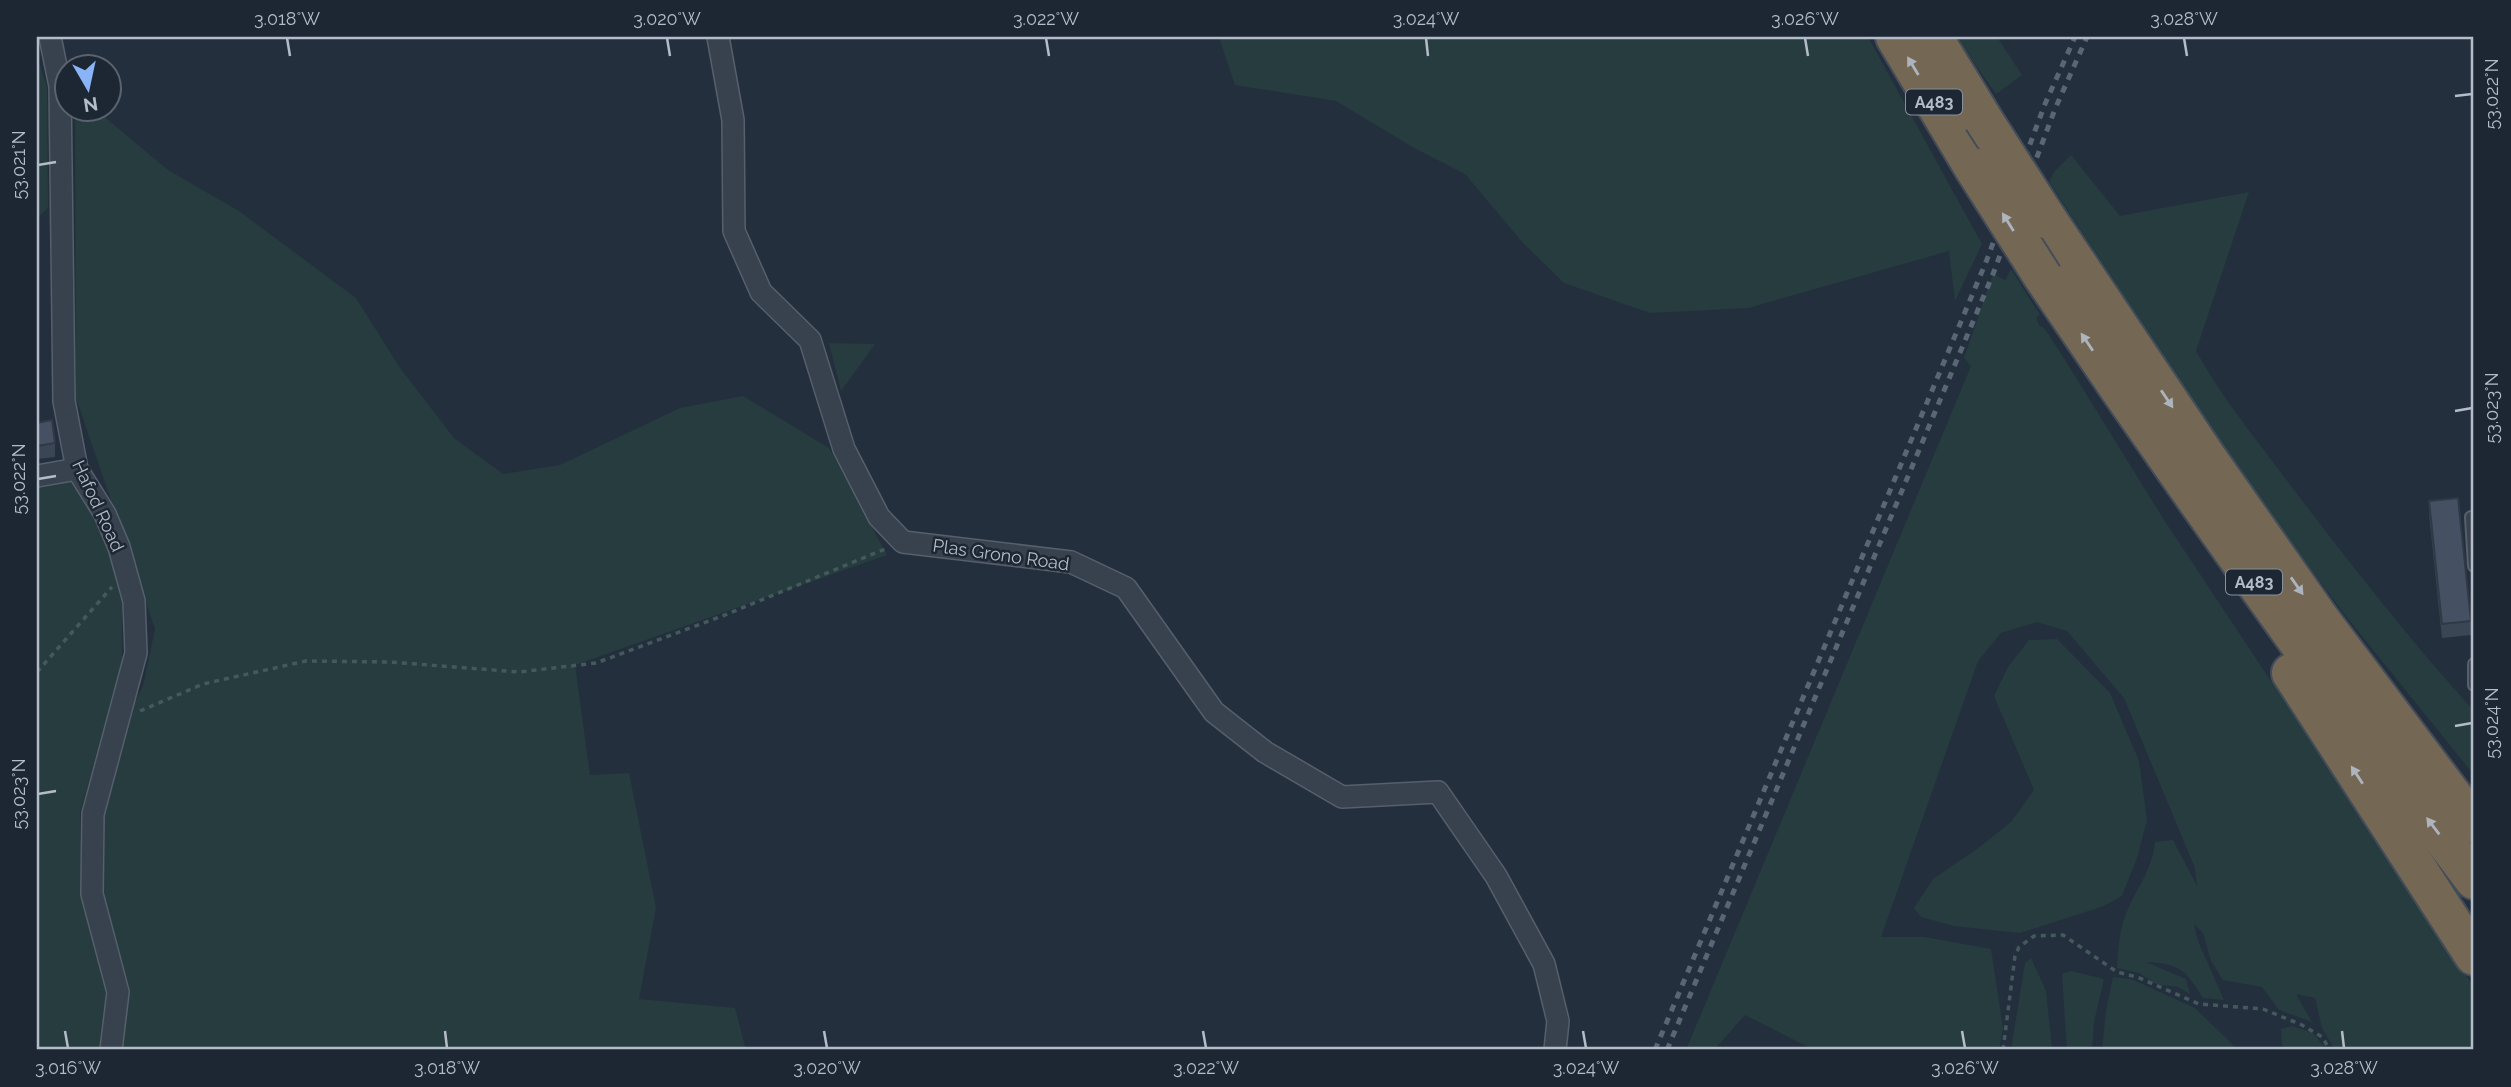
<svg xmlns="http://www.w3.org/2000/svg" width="2511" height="1087" viewBox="0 0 2511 1087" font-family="Raleway,sans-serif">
  <rect width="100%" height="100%" fill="#242f3e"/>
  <g fill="#263c3f">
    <path d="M1219,37H1868L1982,244L1955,301L1949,251L1748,308L1650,313L1564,283L1523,243L1465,174L1416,149L1336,101L1235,85Z"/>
    <path d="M1956,37H1997L2022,75L1996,94Z"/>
    <path d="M37,56L47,87L48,208L37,218Z"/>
    <path d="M75,109H95L168,170L239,211L356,298L400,368L454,438L503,474L560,465L680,408L743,396L829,448L887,555L575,665L590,775L629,773L656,908L639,999L735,1008L746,1050H119L130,990L102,890L103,812L124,723L143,686L155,629L76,398Z"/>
    <path d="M2071,155L2120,216L2249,192L2196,351C2222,398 2256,439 2288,482C2348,561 2408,638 2474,711V775L2344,614L2243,477L2049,182L2054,172Z"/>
    <path d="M2011,269L2040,315L2036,317L2039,325L2045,329L2067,363L2164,520L2474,987V1050H2335L2322,1028L2315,998L2296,994L2312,1022L2279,1010L2262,987L2223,980L2211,961L2203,933L2194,924L2198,941L2224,1000L2203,998C2186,970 2179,963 2146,962L2186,979L2190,994L2178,987L2156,984L2139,973L2117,968C2118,949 2119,932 2126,914C2136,888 2153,869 2155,842L2173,840L2197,886L2195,868L2124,698L2067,631L2037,622L2001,633L1978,661L1881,937H1925L1991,949L2003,1028L1999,1050H1814L1745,1015L1714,1050H1686L1971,366L1964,358L1993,274L2005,280Z"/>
    <path d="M829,343L875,344L841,391Z"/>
    <path d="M71,481L101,517L122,603V663L80,813L82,899L112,993L100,1050H37V487Z"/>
    <path d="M2057,639L2110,693L2139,761L2147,820L2137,858L2122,896L2104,906L2020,933L1954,926L1921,917L1914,908L1933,879L1977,849L2011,822L2034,790L1994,696L2008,667L2029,640Z"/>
    <path d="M2031,958L2046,991L2052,1050H2011L2025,963Z"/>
    <path d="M2071,971L2104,979L2094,1022L2092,1050H2067L2062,974Z"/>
    <path d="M2113,977L2131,979L2195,1008L2238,1050H2102L2106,1011Z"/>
    <path d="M2292,1026L2313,1033L2327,1050H2287L2282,1045L2281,1029Z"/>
  </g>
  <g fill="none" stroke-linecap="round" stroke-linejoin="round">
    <defs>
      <g id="lane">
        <path d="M2471,517L2474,566"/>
        <path d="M2474,664V685"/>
      </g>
      <g id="street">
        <path d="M50,37L60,86L64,401L77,469L105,514L119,547L134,601L136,653L93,814L92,894L118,992L111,1050"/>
        <path d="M718,37L733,120L734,231L761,292L810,340L844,449L879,517L903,542L1071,562L1126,588L1214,712L1265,752L1342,797L1438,792L1496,876L1544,964L1558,1021L1555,1050"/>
        <path d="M37,476L77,469"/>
      </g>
      <g id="highway">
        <path d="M1895,37L1973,167"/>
        <path d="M1933,37L1983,119"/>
        <path d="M2048,220L2206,456L2320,619L2474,824"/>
        <path d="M2043,277C2181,482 2325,683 2474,880"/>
        <path d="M2291,673L2474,956"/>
      </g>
    </defs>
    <use href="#lane" stroke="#565f6c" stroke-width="14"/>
    <use href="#street" stroke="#565f6c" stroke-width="24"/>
    <use href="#highway" stroke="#434c59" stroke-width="42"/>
    <g stroke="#44595c" stroke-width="3.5" stroke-dasharray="5 5" stroke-linecap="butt">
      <path d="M37,672L112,587"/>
      <path d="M140,711L203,684L306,661L390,662L519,672L596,663L725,615L885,549"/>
      <path d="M2003,1050L2015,956L2019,947L2034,936L2063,935L2117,972L2137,977L2199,1004L2263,1009L2302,1025L2322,1037L2330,1050"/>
    </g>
    <use href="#lane" stroke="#38414e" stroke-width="10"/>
    <use href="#street" stroke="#38414e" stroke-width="21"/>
    <use href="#highway" stroke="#746855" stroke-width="38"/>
    <g stroke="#5a6575" stroke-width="5" stroke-dasharray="7 7" stroke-linecap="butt">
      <path d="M1655,1050L1986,262L2045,104L2075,37"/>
      <path d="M1667,1050L1993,274L2055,109L2087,37"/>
    </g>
    <defs>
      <g id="highway-bridge">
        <path d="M1983,119L2048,220"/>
        <path d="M1973,167L2043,277"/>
      </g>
    </defs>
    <use href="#highway-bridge" stroke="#434c59" stroke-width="42" stroke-linecap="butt"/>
    <use href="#highway-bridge" stroke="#746855" stroke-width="38"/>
  </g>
  <g fill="#3b4654">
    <path d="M37,423L55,443V457L37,459Z"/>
    <path d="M2429,501L2471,621V635L2442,638L2429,514Z"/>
  </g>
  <g fill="#455162" stroke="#303945" stroke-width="2">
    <path d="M52,420L55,443L37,446V423Z"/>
    <path d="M2458,498L2471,621L2442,624L2429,501Z"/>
  </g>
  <defs><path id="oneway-solid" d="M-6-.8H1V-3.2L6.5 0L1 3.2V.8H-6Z" transform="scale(1.75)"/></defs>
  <g fill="#aeb4bd">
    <use href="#oneway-solid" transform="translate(1913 66) rotate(-121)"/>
    <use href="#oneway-solid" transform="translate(2008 222) rotate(-122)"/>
    <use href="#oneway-solid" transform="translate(2087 342) rotate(-124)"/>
    <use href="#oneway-solid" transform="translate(2167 399) rotate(56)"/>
    <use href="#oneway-solid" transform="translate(2297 586) rotate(55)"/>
    <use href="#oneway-solid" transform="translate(2357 775) rotate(-123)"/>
    <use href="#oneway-solid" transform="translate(2433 826) rotate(-127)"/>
  </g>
  <path fill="none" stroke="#b4bcc9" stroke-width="2.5" d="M287,38L290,56M667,38L670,56M1046,38L1049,56M1426,38L1428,56M1805,38L1808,56M2184,38L2187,56M2455,96L2472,94M38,165L56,162M2455,411L2472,408M38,479L56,476M2455,726L2472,723M38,794L56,791M65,1031L68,1048M445,1031L447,1048M824,1031L827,1048M1203,1031L1206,1048M1583,1031L1586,1048M1962,1031L1965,1048M2342,1031L2344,1048"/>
  <g text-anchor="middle" stroke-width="5" stroke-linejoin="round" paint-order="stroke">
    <g fill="#1d2633" stroke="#878f9c" stroke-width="2">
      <rect x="1906" y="89.5" width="56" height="25" rx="5"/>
      <rect x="2226" y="569.5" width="56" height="25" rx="5"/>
    </g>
    <g font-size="16" font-weight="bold" fill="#b4bcc9">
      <text x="1934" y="108">A483</text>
      <text x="2254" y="588">A483</text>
    </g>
    <g font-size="18" fill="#b4bcc9" stroke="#1d2633">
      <text transform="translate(98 506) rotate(65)" y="6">Hafod Road</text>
      <text transform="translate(1001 555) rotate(8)" y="6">Plas Grono Road</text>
    </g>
  </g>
  <rect width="2511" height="1087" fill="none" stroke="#1d2633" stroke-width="77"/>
  <g transform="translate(88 88) rotate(171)"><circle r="33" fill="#1d2633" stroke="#59626f" stroke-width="2"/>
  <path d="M0-5L12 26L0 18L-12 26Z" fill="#8ab4f8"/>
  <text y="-10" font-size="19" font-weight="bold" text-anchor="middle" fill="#b4bcc9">N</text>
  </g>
  <rect x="38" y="38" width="2434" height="1010" fill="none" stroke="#b4bcc9" stroke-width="2.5"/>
  <g font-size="18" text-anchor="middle" fill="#b4bcc9">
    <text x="287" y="25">3.018°W</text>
    <text x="667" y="25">3.020°W</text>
    <text x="1046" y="25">3.022°W</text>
    <text x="1426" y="25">3.024°W</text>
    <text x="1805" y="25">3.026°W</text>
    <text x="2184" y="25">3.028°W</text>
    <text transform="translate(2492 94) rotate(-90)" y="6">53.022°N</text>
    <text transform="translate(19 165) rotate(-90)" y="6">53.021°N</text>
    <text transform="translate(2492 408) rotate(-90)" y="6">53.023°N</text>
    <text transform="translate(19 479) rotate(-90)" y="6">53.022°N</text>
    <text transform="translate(2492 723) rotate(-90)" y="6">53.024°N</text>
    <text transform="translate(19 794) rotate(-90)" y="6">53.023°N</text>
    <text x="68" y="1074">3.016°W</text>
    <text x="447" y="1074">3.018°W</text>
    <text x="827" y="1074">3.020°W</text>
    <text x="1206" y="1074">3.022°W</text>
    <text x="1586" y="1074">3.024°W</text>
    <text x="1965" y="1074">3.026°W</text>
    <text x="2344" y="1074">3.028°W</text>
  </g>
</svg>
